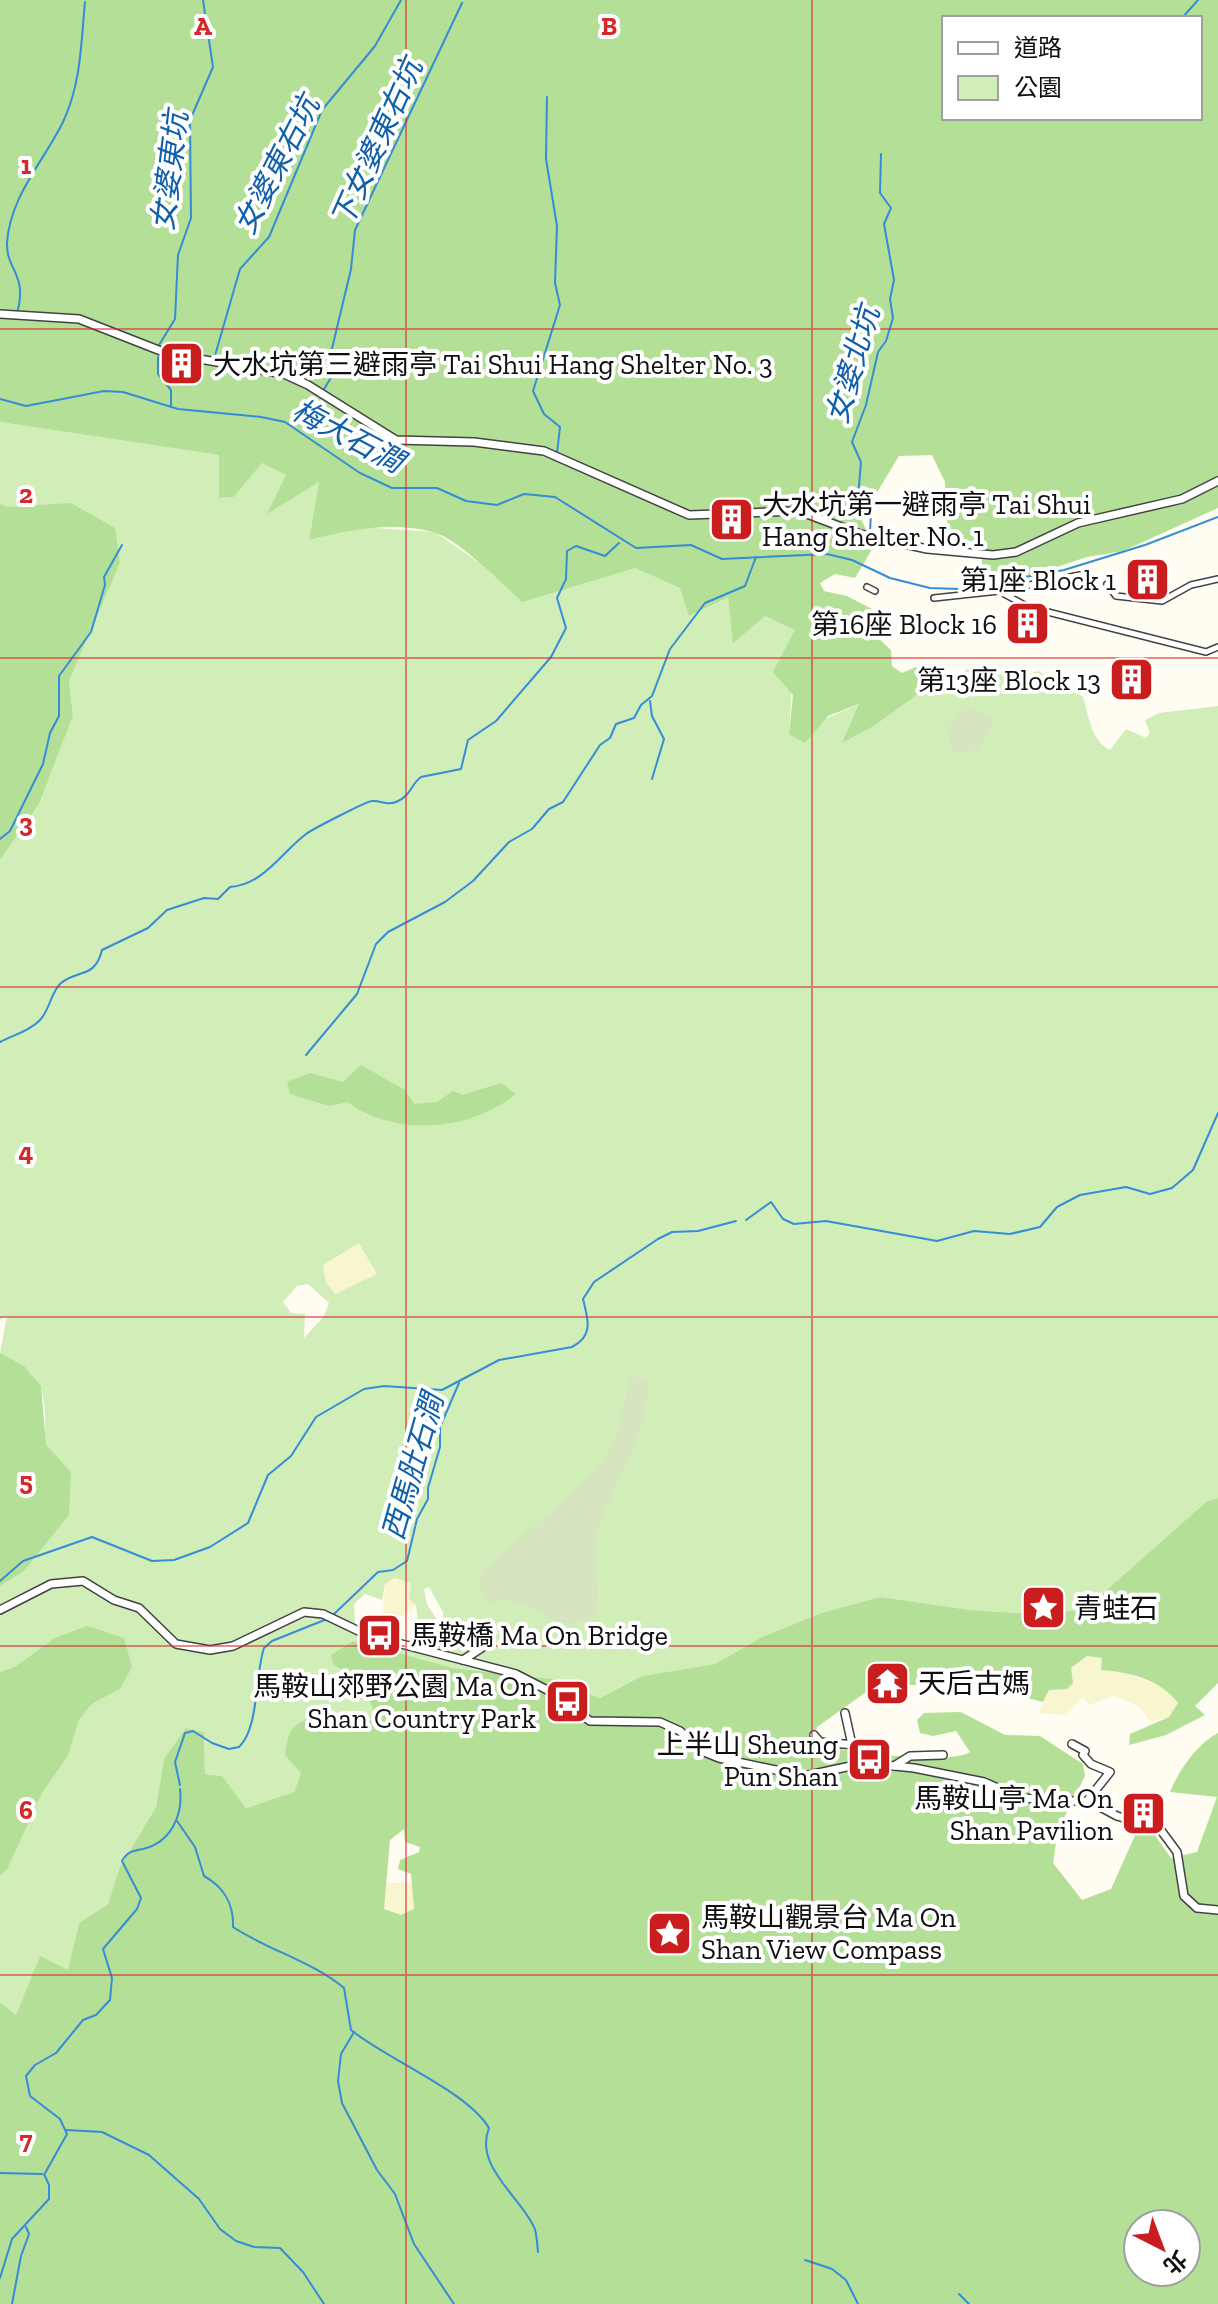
<svg xmlns="http://www.w3.org/2000/svg" width="1218" height="2304" viewBox="0 0 1218 2304" font-family="'Zilla Slab','Noto Sans TC',serif">
  <rect width="100%" height="100%" fill="#fffdf2"/>
  <g fill="#f7f6cf">
    <path d="M359,1243L377,1274L335,1295L326,1282L323,1265Z"/>
    <path d="M394,1578L412,1583L416,1605L405,1615L382,1621L385,1584Z"/>
    <path d="M1087,1656L1102,1658V1670L1122,1672L1167,1689L1178,1703L1169,1717L1151,1722L1137,1705L1113,1696L1089,1705L1083,1697L1064,1715L1039,1713L1049,1690L1073,1683L1071,1669Z"/>
    <path d="M385,1883H412L414,1909L401,1915L384,1909Z"/>
  </g>
  <path fill="#d1edb8" fill-rule="evenodd" d="M0,422L219,455V498L234,497L262,463L287,475L268,512L319,482L309,540L360,527L435,532L478,562L608,575L635,568L680,588L729,597L795,630L789,734L860,704L843,742L874,726L936,681L952,683L967,669L1018,677L1038,671L1083,697C1088,715 1092,742 1110,750L1126,729L1146,738L1150,733L1145,720L1159,713L1218,706V1498L1206,1502L1084,1610L1033,1614L970,1610L881,1597L760,1638L715,1664L642,1676L600,1698L552,1679L453,1668L415,1659L334,1665L362,1682L377,1716L301,1773L294,1792L245,1808L222,1776L205,1774L204,1733L164,1759L156,1807L119,1869L108,1904L79,1923L68,1971L40,1957L16,2015L0,2002V1875L7,1870L42,1793L68,1756L79,1720L92,1704L120,1689L53,1639L16,1666L0,1672V1586L23,1572C30,1533 58,1414 38,1383C29,1368 15,1361 0,1353L7,1316L0,1320V860L39,804L73,716L69,681L120,563L0,504ZM359,1243L377,1274L335,1294L326,1282L323,1265ZM308,1284L329,1303L324,1316L304,1338L305,1314L291,1313L283,1302L297,1286ZM394,1578L411,1583L409,1599L416,1605L418,1621L427,1628L437,1620L427,1604L424,1589L429,1587L443,1612L444,1624L479,1635L488,1644L479,1653L457,1643L454,1650L429,1640L427,1645L368,1632L355,1624L354,1604L365,1594L382,1600L385,1584Z"/>
  <g fill="#b3df96" fill-rule="evenodd">
    <path d="M0,0H1218V508L1123,551L1087,557L1021,579L983,581L981,544L948,535L945,482L932,455L899,456L861,519L874,546L855,578L835,574L820,583L824,591L847,596L872,609L866,627L891,650L892,666L902,673L916,667L936,681L874,726L842,743L859,704L828,716L805,743L789,734L793,695L773,672L795,630L765,616L733,643L728,597L689,616L680,588L635,568L522,602C502,583 458,539 433,532C394,521 347,530 309,540L319,482L267,514L286,475L262,463L234,497L219,498V455L0,422ZM944,18H1200V118H944Z"/>
    <path d="M71,503L115,528L120,563L69,681L73,716L39,804L0,860V504L8,507Z"/>
    <path d="M361,1065L405,1090L414,1104L437,1102L453,1091L463,1095L501,1083L516,1094C469,1132 396,1137 347,1102L329,1106L290,1094L287,1082L310,1073L343,1082Z"/>
    <path d="M0,1353L24,1366L41,1386L46,1445L71,1472L69,1515L23,1572L0,1586Z"/>
    <path d="M1218,1498V1683L1195,1706L1205,1715L1166,1735L1129,1745L1130,1734L1169,1717L1178,1703C1161,1680 1130,1672 1101,1670L1102,1658L1087,1656L1071,1668L1073,1683L1067,1689L1049,1690L1043,1702L980,1685H876L817,1727L813,1744C843,1751 947,1766 970,1752L956,1731L933,1736L920,1733L917,1720L924,1713L961,1712L1005,1735L1040,1736L1083,1764L1085,1776L1058,1830L1053,1863L1082,1900L1111,1889L1138,1829L1154,1834L1171,1858L1197,1852L1217,1797L1170,1792C1179,1770 1197,1744 1218,1733V2304H0V2002L16,2015L40,1956L68,1970L79,1923L108,1904L119,1869L156,1807L164,1759L186,1728L204,1733L205,1774L222,1776L246,1808L294,1792L301,1773L285,1755C289,1718 302,1721 334,1713L357,1730L376,1716L362,1682L334,1665L331,1655L353,1641L453,1668L552,1679L600,1698L642,1676L715,1664L760,1638L822,1613L881,1597L970,1610L1033,1614L1084,1610L1206,1502ZM404,1829L405,1842L420,1847L419,1852L400,1860L398,1869L411,1874L414,1909L401,1915L384,1909L390,1840ZM1138,2224H1186V2272H1138Z"/>
    <path d="M87,1626L124,1638L132,1667L120,1689L92,1704L79,1720L68,1756L42,1793L7,1870L0,1875V1672L16,1666L53,1639Z"/>
  </g>
  <g fill="#d6e4c0">
    <path d="M964,704L995,720L977,750L952,753L949,727Z"/>
    <path d="M631,1377L649,1379L646,1409L633,1448L602,1516L595,1545L599,1614C554,1637 551,1612 511,1600C504,1598 493,1602 486,1603L478,1579C515,1532 574,1504 607,1454C620,1434 624,1400 631,1377Z"/>
  </g>
  <g fill="none" stroke-linecap="round" stroke-linejoin="round">
    <g stroke="#358dd6" stroke-width="2">
      <path d="M1182,18L1198,0"/>
      <path d="M547,97L546,159L557,226L555,283L560,305L533,391L544,414L560,427L557,453"/>
      <path d="M17,313C28,274 6,270 7,243C10,196 44,161 63,122C81,84 81,44 85,2"/>
      <path d="M159,345L175,319L178,255L191,218L190,120L213,67L203,0"/>
      <path d="M158,357V374L171,390V407"/>
      <path d="M214,359L240,269L269,237L322,110L375,46L401,0"/>
      <path d="M323,391L336,369L330,357L351,269L355,230L462,3"/>
      <path d="M0,399L26,406L104,391L123,392L178,409L261,417L285,422L360,473L392,488H437L466,501L497,505L524,494L555,497L636,548L691,545L722,559L827,554L852,560L890,578L930,588L959,589L1064,570L1145,545L1218,517"/>
      <path d="M870,533L871,512L858,498L861,462L852,442L866,405L878,352L886,341L893,318L890,299L894,280L884,224L891,208L880,193L881,154"/>
      <path d="M650,701L652,716L664,739L652,779"/>
      <path d="M0,839L10,831L43,764L50,733L59,716V676L91,632L105,585L104,577L122,545"/>
      <path d="M0,1042C13,1035 28,1032 39,1021C50,1011 50,993 61,983C78,969 95,979 102,950L148,928L167,910L204,898L218,899L230,887C263,885 281,853 306,834C311,830 367,801 372,801C381,800 386,806 396,802C411,796 411,784 421,777L461,769L468,740L496,721L551,657L566,628L557,598L566,579L567,551L576,546L605,556L619,543"/>
      <path d="M306,1055L357,994L376,944L388,932L445,902L473,881L509,842L532,829L549,809L563,802L600,745L610,738L616,724L634,718L641,705L652,696L670,649L705,603L745,586L756,557"/>
      <path d="M746,1220L771,1202L783,1219L794,1224L826,1221L937,1241L974,1231L1010,1234L1040,1227L1057,1207L1080,1195L1126,1187L1150,1194L1172,1188L1193,1170L1218,1113"/>
      <path d="M0,1581L23,1561L92,1537L152,1561L174,1560L210,1547L248,1523L268,1475L291,1456L316,1417L364,1389L384,1386L442,1390L499,1360L572,1347C594,1336 588,1319 583,1299L594,1282L658,1239L672,1232L698,1231L736,1221"/>
      <path d="M332,1616L378,1572L393,1570L407,1561L417,1519L428,1499V1488L440,1447V1427L459,1383"/>
      <path d="M180,1785L175,1762L185,1733L193,1731L212,1743L229,1749L239,1747C259,1729 255,1674 264,1648L272,1641L327,1619"/>
      <path d="M177,1821L195,1847L204,1876C224,1887 234,1905 233,1927C268,1950 313,1962 344,1988L351,2030C388,2060 467,2091 489,2128C474,2166 519,2195 534,2227C537,2233 537,2244 538,2252"/>
      <path d="M354,2032L341,2054L338,2081L342,2103L377,2170L395,2194L414,2244L454,2304"/>
      <path d="M67,2130L102,2132L149,2155L199,2199L220,2229L236,2241L254,2247L280,2248L303,2272L324,2304"/>
      <path d="M0,2173L42,2174"/>
      <path d="M44,2175L67,2134L60,2119L30,2096L26,2076L35,2065L56,2053L83,2020L96,2015L110,2000L112,1978L103,1949L137,1909L141,1898L122,1861C128,1851 133,1851 143,1849C172,1842 183,1814 180,1789"/>
      <path d="M805,2260L832,2269L846,2280L858,2304"/>
      <path d="M0,2278L12,2239L49,2199V2185L45,2176"/>
      <path d="M959,2294L969,2304"/>
      <path d="M12,2304L21,2256L29,2234L26,2227"/>
    </g>
    <defs>
      <g id="pedestrian">
        <path d="M1107,584L1116,596L1162,601L1191,585L1218,579"/>
        <path d="M867,587L875,591"/>
        <path d="M999,591L1028,607L1206,652L1218,647"/>
        <path d="M934,598L999,591L1080,575L1093,577"/>
      </g>
      <g id="minor">
        <path d="M0,314L79,319L166,353L284,374L308,385L396,440L474,442L544,451L689,515L799,511L860,534L927,549L993,555L1016,552L1078,523L1182,499L1218,481"/>
        <path d="M0,1610L51,1584L83,1581L114,1600L139,1608L176,1644L210,1650L233,1646L304,1612L323,1614L367,1635L516,1674L555,1694L590,1721L660,1722L680,1731L697,1749L719,1758L804,1776L865,1763L914,1768L984,1782L1021,1798L1091,1802L1117,1816L1160,1829L1177,1852L1184,1896L1197,1908L1218,1910"/>
        <path d="M371,1636L395,1623"/>
        <path d="M412,1645L436,1632"/>
        <path d="M463,1660L483,1647"/>
        <path d="M845,1713L852,1745"/>
        <path d="M814,1735L820,1742L855,1745L868,1763"/>
        <path d="M1072,1744L1085,1751L1083,1755L1091,1764L1110,1772L1087,1801"/>
        <path d="M894,1766L910,1756L943,1755"/>
      </g>
    </defs>
    <use href="#pedestrian" stroke="#424242" stroke-width="8"/>
    <use href="#minor" stroke="#424242" stroke-width="10"/>
    <use href="#pedestrian" stroke="#fff" stroke-width="5"/>
    <use href="#minor" stroke="#fff" stroke-width="7"/>
  </g>
  <path fill="none" stroke="#d62828" stroke-width="2" stroke-opacity="0.55" d="M406,0V2304M812,0V2304M0,329H1218M0,658H1218M0,987H1218M0,1317H1218M0,1646H1218M0,1975H1218"/>
  <defs>
    <symbol id="building-square" viewBox="-11 -11 22 22"><rect x="-9" y="-9" width="18" height="18" rx="4" fill="#c91e1d" stroke="#fff"/><path d="M-4-6H4V6H1V3H-1V6H-4ZM-2.5-4.3h1.7v1.8h-1.7ZM.8-4.3h1.7v1.8H.8ZM-2.5-1h1.7V.8h-1.7ZM.8-1h1.7V.8H.8Z" fill="#fff"/></symbol>
    <symbol id="sight-square" viewBox="-11 -11 22 22"><rect x="-9" y="-9" width="18" height="18" rx="4" fill="#c91e1d" stroke="#fff"/><path d="M0-6L1.8-2.2L6-1.7L2.9 1.2L3.7 5.4L0 3.3L-3.7 5.4L-2.9 1.2L-6-1.7L-1.8-2.2Z" fill="#fff"/></symbol>
    <symbol id="bus-square" viewBox="-11 -11 22 22"><rect x="-9" y="-9" width="18" height="18" rx="4" fill="#c91e1d" stroke="#fff"/><path d="M-5-6H5V4H4V6H2V4H-2V6H-4V4H-5ZM-3.5-4V0h7V-4ZM-3.5 1.2v1.5H-2V1.2ZM2 1.2v1.5H3.5V1.2Z" fill="#fff"/></symbol>
    <symbol id="temple-square" viewBox="-11 -11 22 22"><rect x="-9" y="-9" width="18" height="18" rx="4" fill="#c91e1d" stroke="#fff"/><path d="M0-6L5-2H3V0L6.5 2.5H4V6H1.5V3h-3V6H-4V2.5H-6.5L-3 0V-2H-5Z" fill="#fff"/></symbol>
  </defs>
  <g fill-rule="evenodd">
    <use href="#building-square" x="156" y="338" width="51" height="51"/>
    <use href="#building-square" x="706" y="494" width="51" height="51"/>
    <use href="#building-square" x="1122" y="554" width="51" height="51"/>
    <use href="#building-square" x="1002" y="598" width="51" height="51"/>
    <use href="#building-square" x="1106" y="654" width="51" height="51"/>
    <use href="#sight-square" x="1018" y="1582" width="51" height="51"/>
    <use href="#bus-square" x="354" y="1610" width="51" height="51"/>
    <use href="#temple-square" x="862" y="1658" width="51" height="51"/>
    <use href="#bus-square" x="542" y="1676" width="51" height="51"/>
    <use href="#bus-square" x="844" y="1734" width="51" height="51"/>
    <use href="#building-square" x="1118" y="1788" width="51" height="51"/>
    <use href="#sight-square" x="644" y="1908" width="51" height="51"/>
  </g>
  <g text-anchor="middle" stroke-width="8" stroke-linejoin="round" paint-order="stroke">
    <g font-size="28" fill="#0f0f0f" stroke="#fff" text-anchor="start">
      <text x="213" y="374">大水坑第三避雨亭 Tai Shui Hang Shelter No. 3</text>
      <text x="762" y="514">大水坑第一避雨亭 Tai Shui<tspan x="762" dy="32">Hang Shelter No. 1</tspan></text>
      <text x="1116" y="590" text-anchor="end">第1座 Block 1</text>
      <text x="997" y="634" text-anchor="end">第16座 Block 16</text>
      <text x="1101" y="690" text-anchor="end">第13座 Block 13</text>
      <text x="1074" y="1618">青蛙石</text>
      <text x="410" y="1645">馬鞍橋 Ma On Bridge</text>
      <text x="918" y="1693">天后古媽</text>
      <text x="536" y="1696" text-anchor="end">馬鞍山郊野公園 Ma On<tspan x="536" dy="32">Shan Country Park</tspan></text>
      <text x="838" y="1754" text-anchor="end">上半山 Sheung<tspan x="838" dy="32">Pun Shan</tspan></text>
      <text x="1113" y="1808" text-anchor="end">馬鞍山亭 Ma On<tspan x="1113" dy="32">Shan Pavilion</tspan></text>
      <text x="701" y="1927">馬鞍山觀景台 Ma On<tspan x="701" dy="32">Shan View Compass</tspan></text>
    </g>
    <g font-size="30" font-style="italic" fill="#0f5faa" stroke="#fff">
      <text transform="translate(377 143) rotate(-66)" y="10">下女婆東右坑</text>
      <text transform="translate(277 165) rotate(-63)" y="10">女婆東右坑</text>
      <text transform="translate(170 171) rotate(-83)" y="10">女婆東坑</text>
      <text transform="translate(853 365) rotate(-74)" y="10">女婆北坑</text>
      <text transform="translate(348 436) rotate(28)" y="10">梅大石澗</text>
      <text transform="translate(413 1467) rotate(-74)" y="10">西馬肚石澗</text>
    </g>
  </g>
  <g font-size="26" text-anchor="middle" font-weight="bold" fill="#d62828" stroke="#fff" stroke-width="8" stroke-linejoin="round" paint-order="stroke">
    <text x="203" y="35">A</text>
    <text x="609" y="35">B</text>
    <text x="26" y="174">1</text>
    <text x="26" y="503">2</text>
    <text x="26" y="832">3</text>
    <text x="26" y="1161">4</text>
    <text x="26" y="1490">5</text>
    <text x="26" y="1819">6</text>
    <text x="26" y="2149">7</text>
  </g>
  <rect x="942" y="16" width="260" height="104" fill="#ffffff" stroke="#9f9f9f" stroke-width="2"/>
  <rect x="958" y="42" width="40" height="12" fill="#ffffff" stroke="#9f9f9f" stroke-width="2"/>
  <text x="1014" y="56" font-size="24" fill="#0f0f0f">道路</text>
  <rect x="958" y="76" width="40" height="24" fill="#d1edb8" stroke="#9f9f9f" stroke-width="2"/>
  <text x="1014" y="96" font-size="24" fill="#0f0f0f">公園</text>
  <g transform="translate(1162 2248) rotate(138)"><circle r="38" fill="#ffffff" stroke="#9f9f9f" stroke-width="2"/>
  <path d="M0-6L14 30L0 20L-14 30Z" fill="#c91e1d"/>
  <text y="-12" font-size="22" font-weight="bold" text-anchor="middle" fill="#0f0f0f">北</text>
  </g>
</svg>
